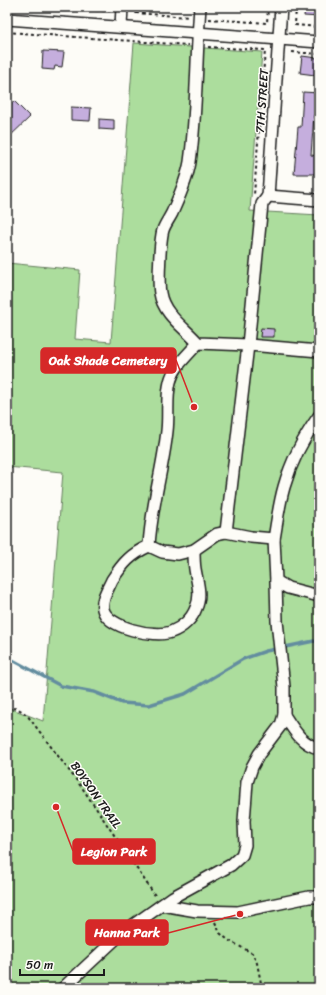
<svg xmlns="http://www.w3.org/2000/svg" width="326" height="995" viewBox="0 0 326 995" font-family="Sriracha,sans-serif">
  <rect width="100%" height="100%" fill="#fdfcf7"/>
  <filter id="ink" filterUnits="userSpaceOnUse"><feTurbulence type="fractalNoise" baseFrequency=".025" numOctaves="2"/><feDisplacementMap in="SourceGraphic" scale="8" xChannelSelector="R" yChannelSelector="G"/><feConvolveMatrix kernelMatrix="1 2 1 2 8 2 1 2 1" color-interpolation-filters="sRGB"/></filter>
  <g filter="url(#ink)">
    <path fill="#acdd9d" stroke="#647c5c" d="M134,43L262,52L250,211L319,215V988H7V707L43,721L63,472L7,467V263L80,270L75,339L111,342Z"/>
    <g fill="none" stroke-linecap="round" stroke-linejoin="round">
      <path stroke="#648d9f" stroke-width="3.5" d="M7,657L61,686L94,692L122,703L149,705L185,694L243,659L266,651L314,641L319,643"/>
    </g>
    <g fill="#c5aedd" stroke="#1c1c1c">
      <path d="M305,7H319V17L304,16Z"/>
      <path d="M43,51L64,52L62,67L55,66L54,70L42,69Z"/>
      <path d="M302,56L317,58L315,75L300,73Z"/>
      <path d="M303,92L319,93L317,115H314L311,155L319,156V174H294L298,127H301Z"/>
      <path d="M14,101L30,117L7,139V108Z"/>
      <path d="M71,107L91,108L90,121L71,120Z"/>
      <path d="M99,119L114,120V130L99,129Z"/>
      <path d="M261,328L274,329V337H260Z"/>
    </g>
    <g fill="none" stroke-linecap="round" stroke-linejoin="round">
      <defs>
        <g id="minor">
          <path d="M200,7C196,58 197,111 190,162C187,180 179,197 172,213C169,219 165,224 163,230C160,240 158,282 160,293C163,314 185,328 198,343L248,345L319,351"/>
          <path d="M7,19L319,42"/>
          <path d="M121,27L122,7"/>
          <path d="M268,196L281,7"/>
          <path d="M268,196L319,200"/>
          <path d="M226,532L248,345L262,204L268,196"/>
          <path d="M274,539L276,581"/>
          <path d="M149,546L162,552L178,554L194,550L217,534L226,532L251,537L274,539C277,522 279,504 284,487C291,462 304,437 319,416"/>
          <path d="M194,550C194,556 194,563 195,569C197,582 202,595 196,608C192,619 182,628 171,632C155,638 107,628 103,609C101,599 108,589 112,580C123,563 131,554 149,546C151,507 163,469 167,431C169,415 166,398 170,382C174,366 188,355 198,343"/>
          <path d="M284,715C293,729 302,745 319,748"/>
          <path d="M162,905L197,911L238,912L309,897H319"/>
          <path d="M63,988L122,933L173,897L231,865L242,855L245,845L244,821L247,782L252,767L259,754L281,725L284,715V687L277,621L276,581L288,588L319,596"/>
        </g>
      </defs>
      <use href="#minor" stroke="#1c1c1c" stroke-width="14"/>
      <g stroke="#1c1c1c" stroke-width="2" stroke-dasharray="3 3" stroke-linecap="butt">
        <path d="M48,7L109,11V7"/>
        <path d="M137,7L136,13L189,17"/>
        <path d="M296,7L295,25L319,27"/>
        <path d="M209,19L267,23L268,7"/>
        <path d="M7,32L188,45"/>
        <path d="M208,47L265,50L254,195"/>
        <path d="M292,52L319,54"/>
        <path d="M7,708C16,707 21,710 27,715L83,789L156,897"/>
        <path d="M215,922L220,933L228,940L252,953L257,963L262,988"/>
        <path d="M255,988L261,986"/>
      </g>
      <use href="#minor" stroke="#fdfcf7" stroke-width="11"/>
    </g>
  </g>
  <g text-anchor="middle" stroke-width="3" stroke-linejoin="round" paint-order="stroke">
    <g font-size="12" fill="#1c1c1c" stroke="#fdfcf7">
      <text transform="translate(262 101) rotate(-86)" y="4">7TH STREET</text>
      <text transform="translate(96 795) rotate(55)" y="4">BOYSON TRAIL</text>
    </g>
  </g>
  <path fill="none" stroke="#d62828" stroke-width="1.5" d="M194 407L176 360M56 807L73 851M240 914L168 933"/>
  <g fill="#d62828" stroke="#fdfcf7" stroke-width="1.5">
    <circle cx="194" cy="407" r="4"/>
    <circle cx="56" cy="807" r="4"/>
    <circle cx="240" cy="914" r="4"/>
  </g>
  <g fill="#d62828" stroke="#d62828" stroke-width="1.5">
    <rect x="41" y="348" width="135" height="25" rx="4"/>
    <rect x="73" y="839" width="82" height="25" rx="4"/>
    <rect x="86" y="920" width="82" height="25" rx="4"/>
  </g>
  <g font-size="13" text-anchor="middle" font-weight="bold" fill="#fff">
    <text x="108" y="365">Oak Shade Cemetery</text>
    <text x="114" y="856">Legion Park</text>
    <text x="127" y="937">Hanna Park</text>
  </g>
  <rect width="326" height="995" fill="none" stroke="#fdfcf7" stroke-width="24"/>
  <rect x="12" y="12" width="302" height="971" fill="none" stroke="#1c1c1c" stroke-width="1.5" filter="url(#ink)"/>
  <path d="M20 969v6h84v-6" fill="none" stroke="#1c1c1c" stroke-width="2"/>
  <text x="26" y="969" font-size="12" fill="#1c1c1c" stroke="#fdfcf7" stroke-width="3" paint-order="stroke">50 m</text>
</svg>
